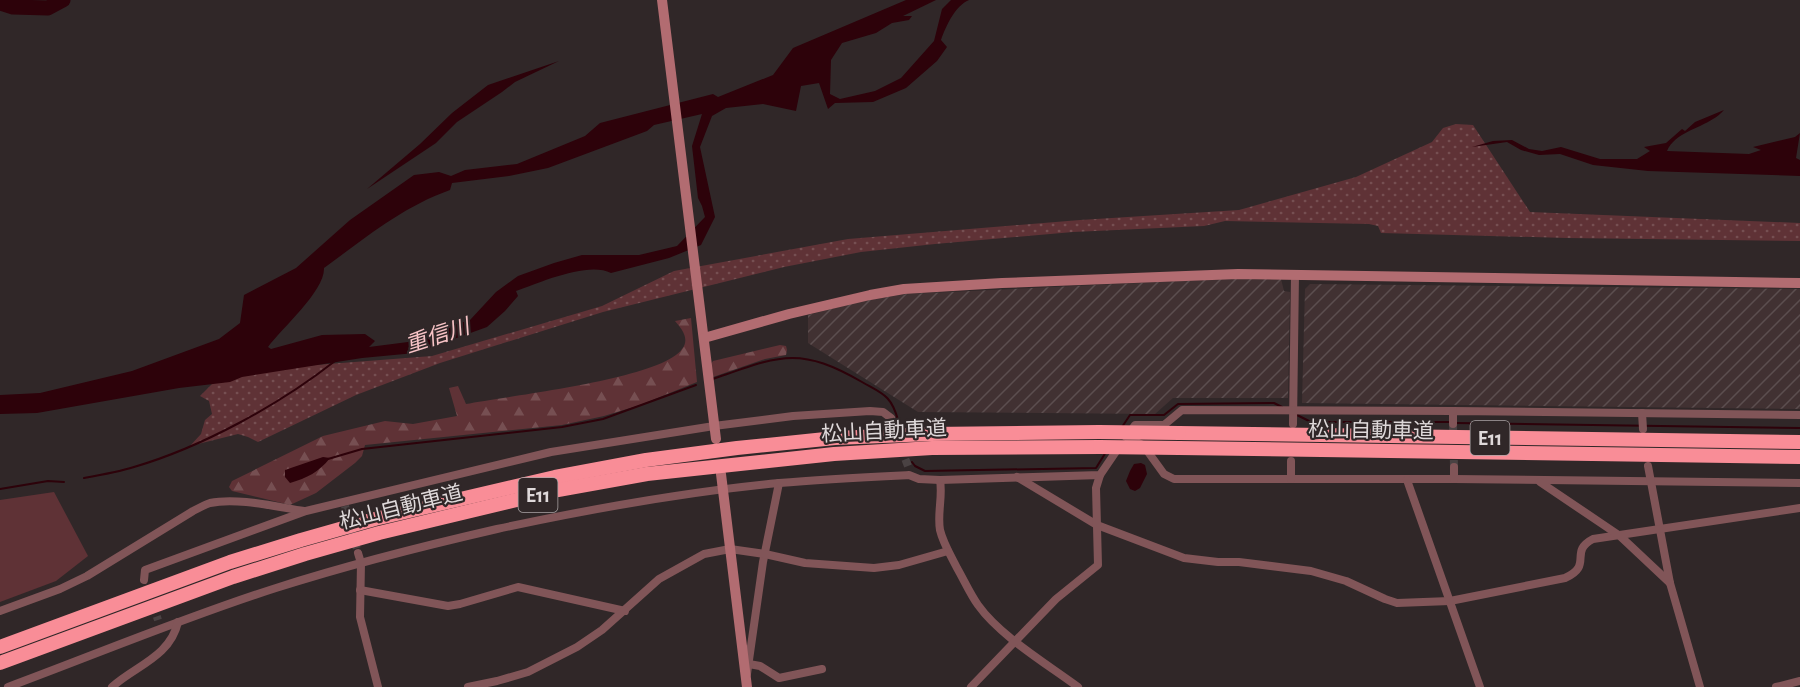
<svg xmlns="http://www.w3.org/2000/svg" width="1800" height="687" viewBox="0 0 1800 687" font-family="'Alegreya Sans','Noto Sans JP',sans-serif">
  <defs>
    <pattern id="industrial-furrows" width="10" height="10" patternUnits="userSpaceOnUse" patternTransform="scale(1.5)"><rect width="10" height="10" fill="#413132"/><path d="M-1 1l2-2M0 10L10 0M9 11l2-2" fill="none" stroke="#5c4e4f"/></pattern>
    <pattern id="grass-dots" width="8" height="8" patternUnits="userSpaceOnUse" patternTransform="scale(1.5)"><rect width="8" height="8" fill="#5f3236"/><path d="M2 2h.1M6 6h.1" fill="none" stroke="#764f52" stroke-width="1.8" stroke-linecap="round"/></pattern>
    <pattern id="forest-firs" width="22" height="20" patternUnits="userSpaceOnUse" patternTransform="scale(1.5)"><rect width="22" height="20" fill="#5f3236"/><path d="M5 1l3.5 6h-7zM16 11l3.5 6h-7z" fill="#764f52"/></pattern>
  </defs>
  <rect width="100%" height="100%" fill="#302728"/>
  <g fill="url(#industrial-furrows)">
    <path d="M1224,279H1281L1284,291L1290,292L1288,398H1173L1155,414L918,412L808,343V315L862,301L907,294Z"/>
    <path d="M1310,284L1800,289V409L1302,403L1305,289Z"/>
  </g>
  <path fill="url(#grass-dots)" d="M1456,124L1473,125L1530,212L1800,223V241L1567,238L1381,233L1378,226L1369,224L1225,221L1204,226L1073,232L935,244L861,252L784,267L603,312L440,363L356,395L258,442L248,437L238,434L190,446L201,434L205,420L212,414L209,401L200,396L224,372L432,356L602,306L674,271L848,239L1080,220L1239,210L1356,177L1432,142L1443,128Z"/>
  <g fill="url(#forest-firs)">
    <path d="M691,318L697,382L640,405L604,416L562,425L365,445L362,456L355,463L316,493L290,505L232,491L229,487L232,481L323,436L385,421L413,424L457,416L449,388L458,386L466,404C507,396 662,379 682,349C690,339 682,329 675,321Z"/>
    <path d="M780,345L786,346L787,350L786,355L765,359L713,377L711,364L713,361Z"/>
  </g>
  <path fill="#5f3236" d="M54,492L88,556L56,581L0,602V500Z"/>
  <g fill="#2d020a" fill-rule="evenodd">
    <path d="M906,0H936L903,16H912L909,20L892,23L876,33L842,43L831,60L830,94L840,99L875,91L901,78L934,41L942,9L951,0H969C955,6 946,26 941,40L947,47L937,61L906,88L873,102L835,103L828,109L819,83L801,86L796,111L763,104L726,108L712,116L700,147L715,217L701,245L669,258L611,273C588,261 539,283 516,291L518,296L505,311L487,327L415,353L362,358L242,377L230,382L179,388L37,413L0,414V395L40,393L132,371L219,339L240,323L244,295L296,268L350,220L414,175L439,172L451,176L465,170L517,164L585,136L600,123L713,94L718,97L773,75L793,48ZM702,114L692,146L698,198L702,206L705,217L677,246L639,255H582L554,263L518,276L496,292L470,320L425,334L408,342L369,347L375,341L365,334L322,335L271,349L268,347C282,328 325,291 324,268C364,239 402,207 450,190L452,183L509,176L548,168L647,131L654,125Z"/>
    <path d="M559,61L515,82L502,92L457,122L436,143L367,189L420,144L452,113L488,85Z"/>
    <path d="M1724,110C1721,113 1717,117 1713,119C1698,129 1675,133 1667,151L1749,154L1761,150L1753,147L1795,137L1800,133L1796,158L1800,160V176L1648,171L1593,165L1560,154L1539,155L1521,150L1507,142L1472,147L1493,141L1512,140L1529,149L1542,151L1561,147L1600,159H1637L1650,151L1644,147L1666,143L1682,129L1685,131L1695,122Z"/>
    <path d="M323,457L330,458C319,472 307,478 290,483L285,477V470Z"/>
    <path d="M1141,463L1145,465L1147,474L1140,488L1135,491L1130,489L1126,481L1130,471L1134,464Z"/>
  </g>
  <g fill="none" stroke-linecap="round" stroke-linejoin="round">
    <g stroke="#2d020a" stroke-width="2">
      <path d="M713,379C779,356 798,345 862,382C883,394 891,395 898,420"/>
      <path d="M1295,414L1311,422H1450"/>
      <path d="M1456,423L1800,428"/>
      <path d="M1122,427L1130,415H1164L1178,404L1274,403L1282,407"/>
      <path d="M328,459L362,449L562,427L603,419L696,385"/>
      <path d="M912,462L915,466L925,471L1096,468L1106,452"/>
      <path d="M84,478C101,475 118,472 134,467C202,447 279,405 335,361"/>
      <path d="M0,489L48,481L64,482"/>
    </g>
    <path stroke="#2d020a" stroke-width="15" d="M0,3L13,7L48,8L63,0"/>
    <g stroke="#4a4243" stroke-width="8" stroke-dasharray="8 4" stroke-linecap="butt">
      <path d="M1453,424L1454,467"/>
      <path d="M901,448L908,466"/>
      <path d="M345,506L358,553"/>
      <path d="M153,605L158,620"/>
    </g>
    <g stroke="#815558" stroke-width="8">
      <path d="M1642,413L1643,429"/>
      <path d="M1293,424L1295,274"/>
      <path d="M1453,424V411L1800,415"/>
      <path d="M1130,432L1135,425H1164L1182,410L1453,411"/>
      <path d="M1126,437L1143,445L1164,474L1174,479H1454L1800,483"/>
      <path d="M1648,466L1670,583"/>
      <path d="M1454,467V479"/>
      <path d="M1017,477L1097,525L1184,558L1218,562H1239L1311,571L1346,581L1385,599L1397,603L1450,601L1565,578C1594,565 1568,552 1593,539L1800,508"/>
      <path d="M1291,479V461"/>
      <path d="M940,480C943,497 937,513 940,530C943,543 951,556 957,568C964,580 970,594 978,605C1000,636 1047,664 1078,687"/>
      <path d="M1407,480L1480,687"/>
      <path d="M1540,482L1620,536L1670,583L1700,687"/>
      <path d="M358,553L361,563L360,617L378,687"/>
      <path d="M144,580L145,570L306,511L551,452L714,426L793,416L870,411L883,412L891,418"/>
      <path d="M360,590L448,606L460,604L518,587L625,611"/>
      <path d="M0,611L60,589L87,576L193,511C199,508 204,505 210,503C237,497 277,507 304,511"/>
      <path d="M749,664L760,666L779,678L822,669"/>
      <path d="M747,674L763,562L779,483"/>
      <path d="M8,687C97,654 185,617 276,588C348,565 423,546 497,529C590,509 684,492 779,483C822,479 866,477 909,475L919,479L940,480L1100,475L1119,447"/>
      <path d="M112,687C135,666 170,657 178,622"/>
      <path d="M468,687L497,681L528,672L577,647L602,630L659,579L704,554L730,549L765,554L805,563L874,568L899,565L948,551"/>
      <path d="M971,687L1056,599L1098,565L1096,488L1100,475"/>
      <path d="M1776,687L1800,681"/>
    </g>
    <g stroke="#b26c71" stroke-width="10">
      <path d="M662,0L716,439"/>
      <path d="M704,338L789,314L870,295L904,289L1002,283L1238,274L1800,283"/>
      <path d="M721,474L747,687"/>
    </g>
    <g stroke="#f98d97" stroke-width="14">
      <path d="M1179,433L1800,442"/>
      <path d="M1179,448L1800,457"/>
      <path d="M0,647L230,562L301,540L375,519L555,477L646,460L737,448L835,438L930,434L1099,432"/>
      <path d="M0,663L233,577L305,554L379,533L558,490L647,474L834,454L932,448L1100,447"/>
    </g>
    <g stroke="#f98d97" stroke-width="14">
      <path d="M1099,432L1179,433"/>
      <path d="M1100,447L1179,448"/>
    </g>
  </g>
  <g text-anchor="middle" stroke-width="4.5" stroke-linejoin="round" paint-order="stroke">
    <g fill="#302728" stroke="#aaa4a5" stroke-width="1.5">
      <rect x="1470.5" y="421" width="39" height="34" rx="4.5"/>
      <rect x="518.5" y="478" width="39" height="34" rx="4.5"/>
    </g>
    <g font-size="20" font-weight="bold" fill="#dfd9da">
      <text x="1490" y="445">E11</text>
      <text x="538" y="502">E11</text>
    </g>
    <g font-size="21" fill="#dfd9da" stroke="#302728">
      <text transform="translate(1371 430) rotate(1)" y="7">松山自動車道</text>
      <text transform="translate(884 431) rotate(-3)" y="7">松山自動車道</text>
      <text transform="translate(401 507) rotate(-14)" y="7">松山自動車道</text>
    </g>
    <g font-size="22" font-style="italic" fill="#f8c3c6" stroke="#302728">
      <text transform="translate(437 335) rotate(-18)" y="8">重信川</text>
    </g>
  </g>
</svg>
